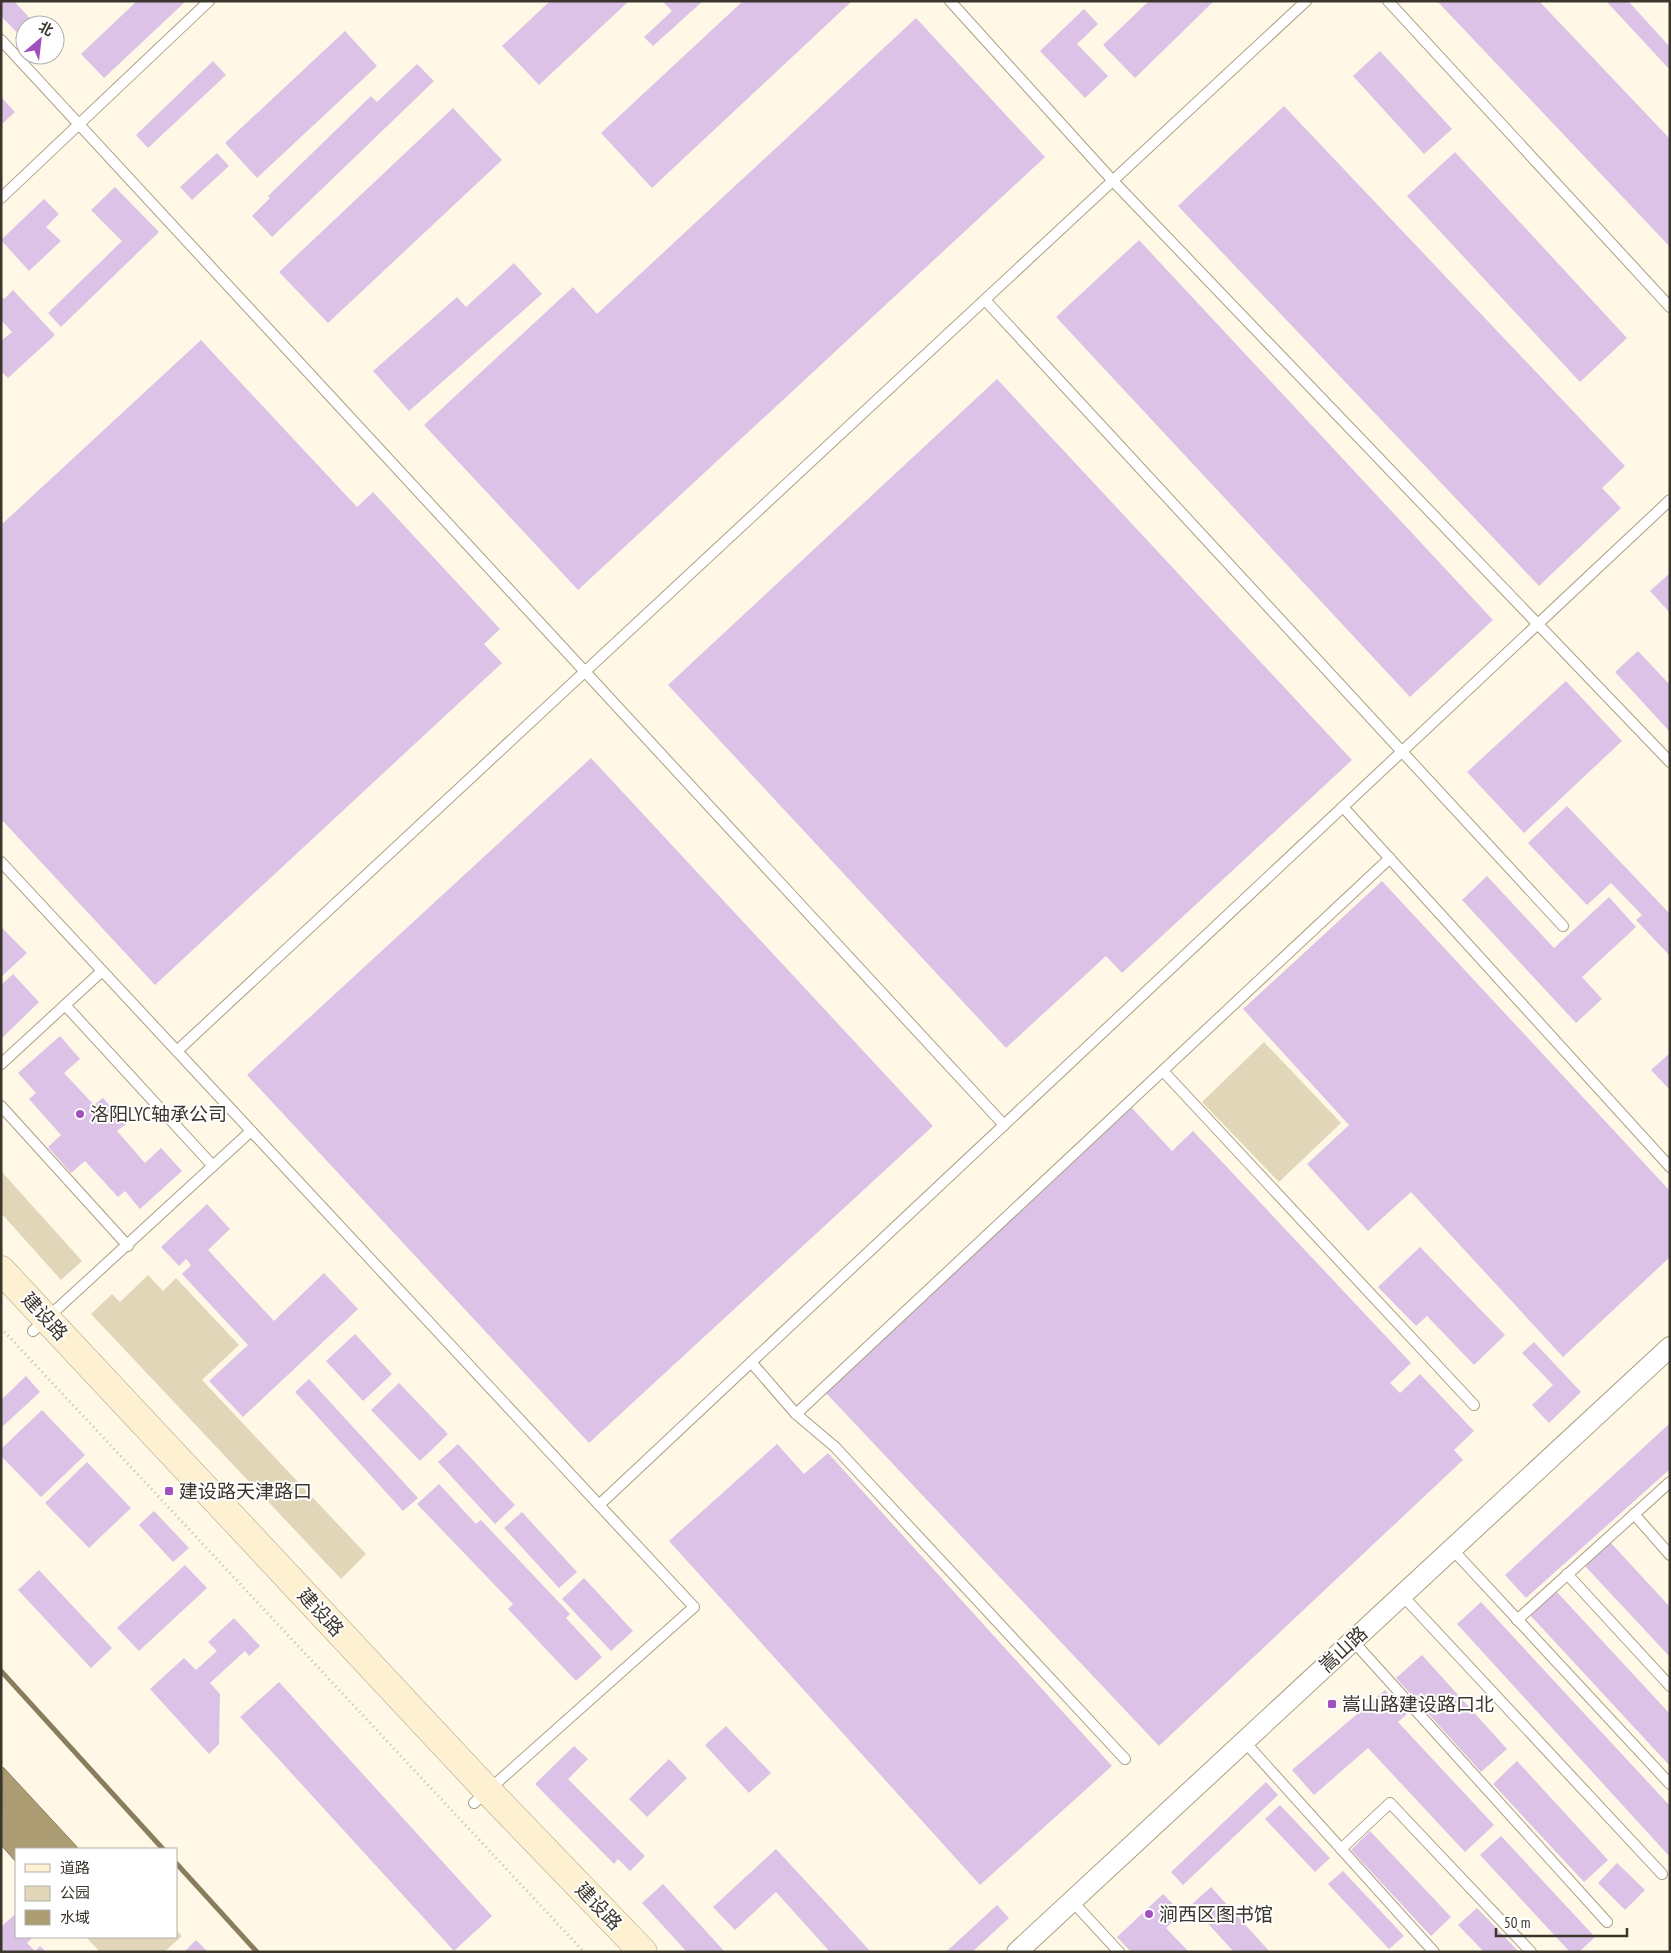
<svg xmlns="http://www.w3.org/2000/svg" width="1671" height="1953" viewBox="0 0 1671 1953" font-family="'PT Sans Narrow','Noto Sans SC',sans-serif">
  <rect width="100%" height="100%" fill="#fff8e7"/>
  <g fill="#e2d6b9">
    <path d="M1264,1042L1341,1123L1279,1182L1202,1102Z"/>
    <path d="M1,1171L82,1261L61,1280L1,1213Z"/>
    <path d="M148,1275L163,1291L176,1278L239,1345L202,1380L366,1554L341,1579L91,1314L112,1294L120,1302Z"/>
    <path d="M176,1930L182,1936L164,1952H100L86,1937H176Z"/>
  </g>
  <path fill="#ac9c74" stroke="#8a7d5e" d="M3,1767L79,1849H16V1862L1,1845Z"/>
  <g fill="none" stroke-linecap="round" stroke-linejoin="round">
    <g stroke="#8a7d5e" stroke-width="5">
      <path d="M1,1671L163,1849"/>
      <path d="M176,1863L257,1952"/>
    </g>
  </g>
  <g fill="#dcc2e7">
    <path d="M1,1H14L36,25H25V41L1,16Z"/>
    <path d="M137,1H186L104,78L81,54Z"/>
    <path d="M550,1H629L539,85L502,46Z"/>
    <path d="M666,1H703L653,46L644,37L672,11L664,3Z"/>
    <path d="M743,1H852L652,188L601,133Z"/>
    <path d="M1149,1H1214L1135,78L1103,45Z"/>
    <path d="M1437,1H1539L1670,139V247Z"/>
    <path d="M1606,1H1628L1670,47V70Z"/>
    <path d="M1084,9L1098,24L1077,44L1108,76L1085,98L1040,51Z"/>
    <path d="M916,18L1045,157L578,590L424,425L573,287L597,314Z"/>
    <path d="M345,31L377,66L257,178L225,143Z"/>
    <path d="M1380,51L1452,129L1424,154L1353,76Z"/>
    <path d="M213,61L226,75L148,148L136,135Z"/>
    <path d="M417,64L434,81L272,237L252,216L270,198L268,196L371,96L377,102Z"/>
    <path d="M1,97L15,112L1,125Z"/>
    <path d="M1284,106L1625,466L1602,488L1621,508L1539,586L1178,206Z"/>
    <path d="M453,108L502,160L328,323L279,272Z"/>
    <path d="M1455,152L1627,338L1580,382L1407,196Z"/>
    <path d="M217,153L229,166L192,200L180,187Z"/>
    <path d="M115,187L159,232L61,327L48,313L122,241L91,210Z"/>
    <path d="M44,199L59,214L46,227L61,241L29,271L1,240Z"/>
    <path d="M1139,240L1493,620L1410,697L1056,317Z"/>
    <path d="M514,263L542,294L409,411L373,371L457,297L466,307Z"/>
    <path d="M13,290L55,335L8,378L1,371V341L12,332L1,320V296L4,299Z"/>
    <path d="M201,340L357,507L373,492L500,629L484,644L502,663L155,985L1,819V525Z"/>
    <path d="M997,379L1352,760L1122,973L1106,956L1006,1048L668,685Z"/>
    <path d="M1670,573V613L1650,591Z"/>
    <path d="M1638,651L1670,685V732L1615,672Z"/>
    <path d="M1566,681L1622,741L1524,833L1467,772Z"/>
    <path d="M591,758L933,1126L589,1443L247,1075Z"/>
    <path d="M1567,806L1670,914V956L1636,920L1642,915L1611,883L1587,905L1528,843Z"/>
    <path d="M1487,876L1554,948L1609,897L1636,927L1582,977L1602,999L1576,1023L1462,900Z"/>
    <path d="M1382,881L1670,1191V1257L1563,1357L1411,1192L1368,1231L1307,1164L1349,1125L1243,1009Z"/>
    <path d="M1,927L27,953L1,977Z"/>
    <path d="M13,974L39,1002L1,1039V985Z"/>
    <path d="M60,1036L80,1059L64,1073L94,1105L103,1098L126,1124L117,1131L145,1163L161,1148L182,1171L140,1209L125,1191L118,1197L85,1161L71,1173L48,1147L61,1135L29,1099L36,1093L18,1073Z"/>
    <path d="M1670,1053V1090L1651,1070Z"/>
    <path d="M1131,1107L1172,1151L1193,1131L1411,1363L1390,1383L1400,1393L1420,1374L1474,1431L1454,1450L1463,1460L1159,1746L826,1393Z"/>
    <path d="M207,1204L230,1229L208,1250L274,1321L324,1273L358,1309L243,1417L209,1381L248,1345L182,1274L191,1265L186,1259L179,1266L161,1247Z"/>
    <path d="M1420,1247L1505,1335L1474,1365L1427,1316L1416,1326L1378,1287Z"/>
    <path d="M355,1334L392,1374L363,1401L326,1361Z"/>
    <path d="M1534,1342L1581,1392L1549,1423L1532,1405L1553,1385L1522,1353Z"/>
    <path d="M26,1376L40,1392L1,1428V1400Z"/>
    <path d="M309,1379L418,1498L403,1511L295,1392Z"/>
    <path d="M399,1383L448,1434L420,1461L371,1410Z"/>
    <path d="M42,1410L85,1455L41,1497L1,1456V1449Z"/>
    <path d="M1670,1423V1469L1526,1598L1505,1575Z"/>
    <path d="M458,1444L515,1505L495,1524L438,1462Z"/>
    <path d="M777,1444L804,1474L828,1453L1112,1766L980,1885L669,1541Z"/>
    <path d="M87,1462L131,1508L89,1548L45,1503Z"/>
    <path d="M439,1484L476,1524L481,1520L570,1614L566,1618L602,1657L576,1681L508,1609L513,1604L417,1504Z"/>
    <path d="M154,1511L189,1548L173,1562L139,1525Z"/>
    <path d="M522,1512L577,1572L559,1588L504,1528Z"/>
    <path d="M1610,1542L1670,1607V1657L1585,1566Z"/>
    <path d="M185,1565L207,1588L139,1651L117,1628Z"/>
    <path d="M39,1570L112,1648L91,1668L18,1590Z"/>
    <path d="M584,1578L633,1631L611,1651L562,1599Z"/>
    <path d="M1556,1591L1670,1714V1766L1530,1615Z"/>
    <path d="M1481,1602L1670,1806V1857L1457,1624Z"/>
    <path d="M234,1618L260,1646L249,1656L245,1651L210,1683L220,1694L219,1744L209,1754L150,1689L184,1658L196,1670L217,1651L208,1642Z"/>
    <path d="M1422,1655L1507,1749L1481,1772L1396,1678Z"/>
    <path d="M279,1682L492,1916L454,1951L240,1717Z"/>
    <path d="M1385,1690L1407,1714L1398,1722L1494,1825L1465,1852L1368,1748L1314,1795L1292,1770Z"/>
    <path d="M726,1726L771,1773L749,1793L705,1745Z"/>
    <path d="M574,1746L588,1759L568,1779L645,1856L630,1871L618,1859L614,1864L535,1784Z"/>
    <path d="M669,1759L687,1778L647,1817L629,1799Z"/>
    <path d="M1517,1761L1608,1860L1584,1882L1493,1784Z"/>
    <path d="M1266,1782L1278,1795L1183,1885L1171,1872Z"/>
    <path d="M1280,1805L1330,1858L1315,1872L1265,1819Z"/>
    <path d="M1370,1831L1451,1917L1431,1936L1351,1850Z"/>
    <path d="M1501,1836L1595,1937L1579,1952H1570L1480,1855Z"/>
    <path d="M776,1849L827,1904L871,1952H830L776,1892L735,1930L713,1907Z"/>
    <path d="M1617,1863L1645,1890L1625,1910L1598,1883Z"/>
    <path d="M1343,1871L1404,1936L1389,1949L1328,1884Z"/>
    <path d="M663,1884L725,1952H687L642,1903Z"/>
    <path d="M1211,1887L1270,1952H1234L1191,1905Z"/>
    <path d="M1163,1894L1182,1913L1166,1928L1189,1952H1131L1117,1937Z"/>
    <path d="M997,1905L1009,1918L972,1952H946Z"/>
    <path d="M1477,1908L1519,1952H1484L1458,1925Z"/>
    <path d="M14,1915L16,1917V1937H33L27,1943L35,1951L40,1946L46,1952H1V1927Z"/>
    <path d="M196,1940L208,1952H184Z"/>
  </g>
  <g fill="none" stroke-linecap="round" stroke-linejoin="round">
    <defs>
      <g id="lane">
        <path d="M950,1L1113,181L1670,762"/>
        <path d="M1388,1L1670,307"/>
        <path d="M1,40L1004,1125"/>
        <path d="M1,198L209,1"/>
        <path d="M985,300L1563,926"/>
        <path d="M1343,807L1670,1167"/>
        <path d="M1,862L694,1607L474,1803"/>
        <path d="M65,1005L213,1166"/>
        <path d="M177,1051L1306,1"/>
        <path d="M1,1064L102,971"/>
        <path d="M1163,1071L1474,1405"/>
        <path d="M1,1106L128,1246"/>
        <path d="M33,1331L251,1131"/>
        <path d="M751,1362L796,1414L835,1447L1125,1759"/>
        <path d="M796,1414L1390,858"/>
        <path d="M599,1505L1670,500"/>
        <path d="M1634,1514L1670,1555"/>
        <path d="M1452,1549L1670,1784"/>
        <path d="M1567,1574L1670,1686"/>
        <path d="M1402,1595L1662,1874"/>
        <path d="M1517,1620L1670,1482"/>
        <path d="M1353,1641L1607,1922"/>
        <path d="M1244,1741L1434,1952"/>
        <path d="M1341,1849L1390,1803L1531,1952"/>
        <path d="M1072,1901L1119,1952"/>
      </g>
      <path id="street" d="M1017,1952L1670,1347"/>
      <path id="secondary" d="M1,1270L488,1791L643,1952"/>
    </defs>
    <use href="#lane" stroke="#aa9f85" stroke-width="12"/>
    <use href="#street" stroke="#aa9f85" stroke-width="22"/>
    <use href="#secondary" stroke="#aa9f85" stroke-width="29"/>
    <path stroke="#c1bbac" stroke-width="3" stroke-dasharray="1 4" stroke-linecap="butt" d="M1,1328L584,1952"/>
    <use href="#lane" stroke="#fff" stroke-width="10"/>
    <use href="#street" stroke="#fff" stroke-width="20"/>
    <use href="#secondary" stroke="#fdf1d2" stroke-width="28"/>
  </g>
  <g fill="#a250c0" stroke="#fff" stroke-width="2">
    <circle cx="80" cy="1114" r="5"/>
    <rect x="164" y="1486" width="10" height="10" rx="2.5"/>
    <rect x="1327" y="1699" width="10" height="10" rx="2.5"/>
    <circle cx="1149" cy="1914" r="5"/>
  </g>
  <g text-anchor="middle" stroke-width="4" stroke-linejoin="round" paint-order="stroke">
    <g font-size="19" fill="#3b362c" stroke="#fff" text-anchor="start">
      <text x="90" y="1121">洛阳LYC轴承公司</text>
      <text x="179" y="1498">建设路天津路口</text>
      <text x="1342" y="1711">嵩山路建设路口北</text>
      <text x="1159" y="1921">涧西区图书馆</text>
    </g>
    <g font-size="19" fill="#3b362c" stroke="#fff">
      <text transform="translate(45 1316) rotate(47)" y="7">建设路</text>
      <text transform="translate(321 1612) rotate(47)" y="7">建设路</text>
      <text transform="translate(1343 1649) rotate(-43)" y="7">嵩山路</text>
      <text transform="translate(599 1906) rotate(46)" y="7">建设路</text>
    </g>
  </g>
  <rect width="1671" height="1953" fill="none" stroke="#3b362c" stroke-width="5"/>
  <rect x="15" y="1848" width="162" height="90" fill="#ffffff" stroke="#b1afab"/>
  <rect x="25" y="1864" width="25" height="8" fill="#fdf1d2" stroke="#b1afab"/>
  <text x="60" y="1873" font-size="15" fill="#3b362c">道路</text>
  <rect x="25" y="1886" width="25" height="15" fill="#e2d6b9" stroke="#b1afab"/>
  <text x="60" y="1898" font-size="15" fill="#3b362c">公园</text>
  <rect x="25" y="1910" width="25" height="15" fill="#ac9c74" stroke="#b1afab"/>
  <text x="60" y="1923" font-size="15" fill="#3b362c">水域</text>
  <g transform="translate(40 40) rotate(28)"><circle r="24" fill="#ffffff" stroke="#b1afab"/>
  <path d="M0-4L9 19L0 12L-9 19Z" fill="#a250c0"/>
  <text y="-8" font-size="14" font-weight="bold" text-anchor="middle" fill="#3b362c">北</text>
  </g>
  <path d="M1496 1928v8h131v-8" fill="none" stroke="#3b362c" stroke-width="2.5"/>
  <text x="1504" y="1928" font-size="15" fill="#3b362c" stroke="#ffffff" stroke-width="4" paint-order="stroke">50 m</text>
</svg>
